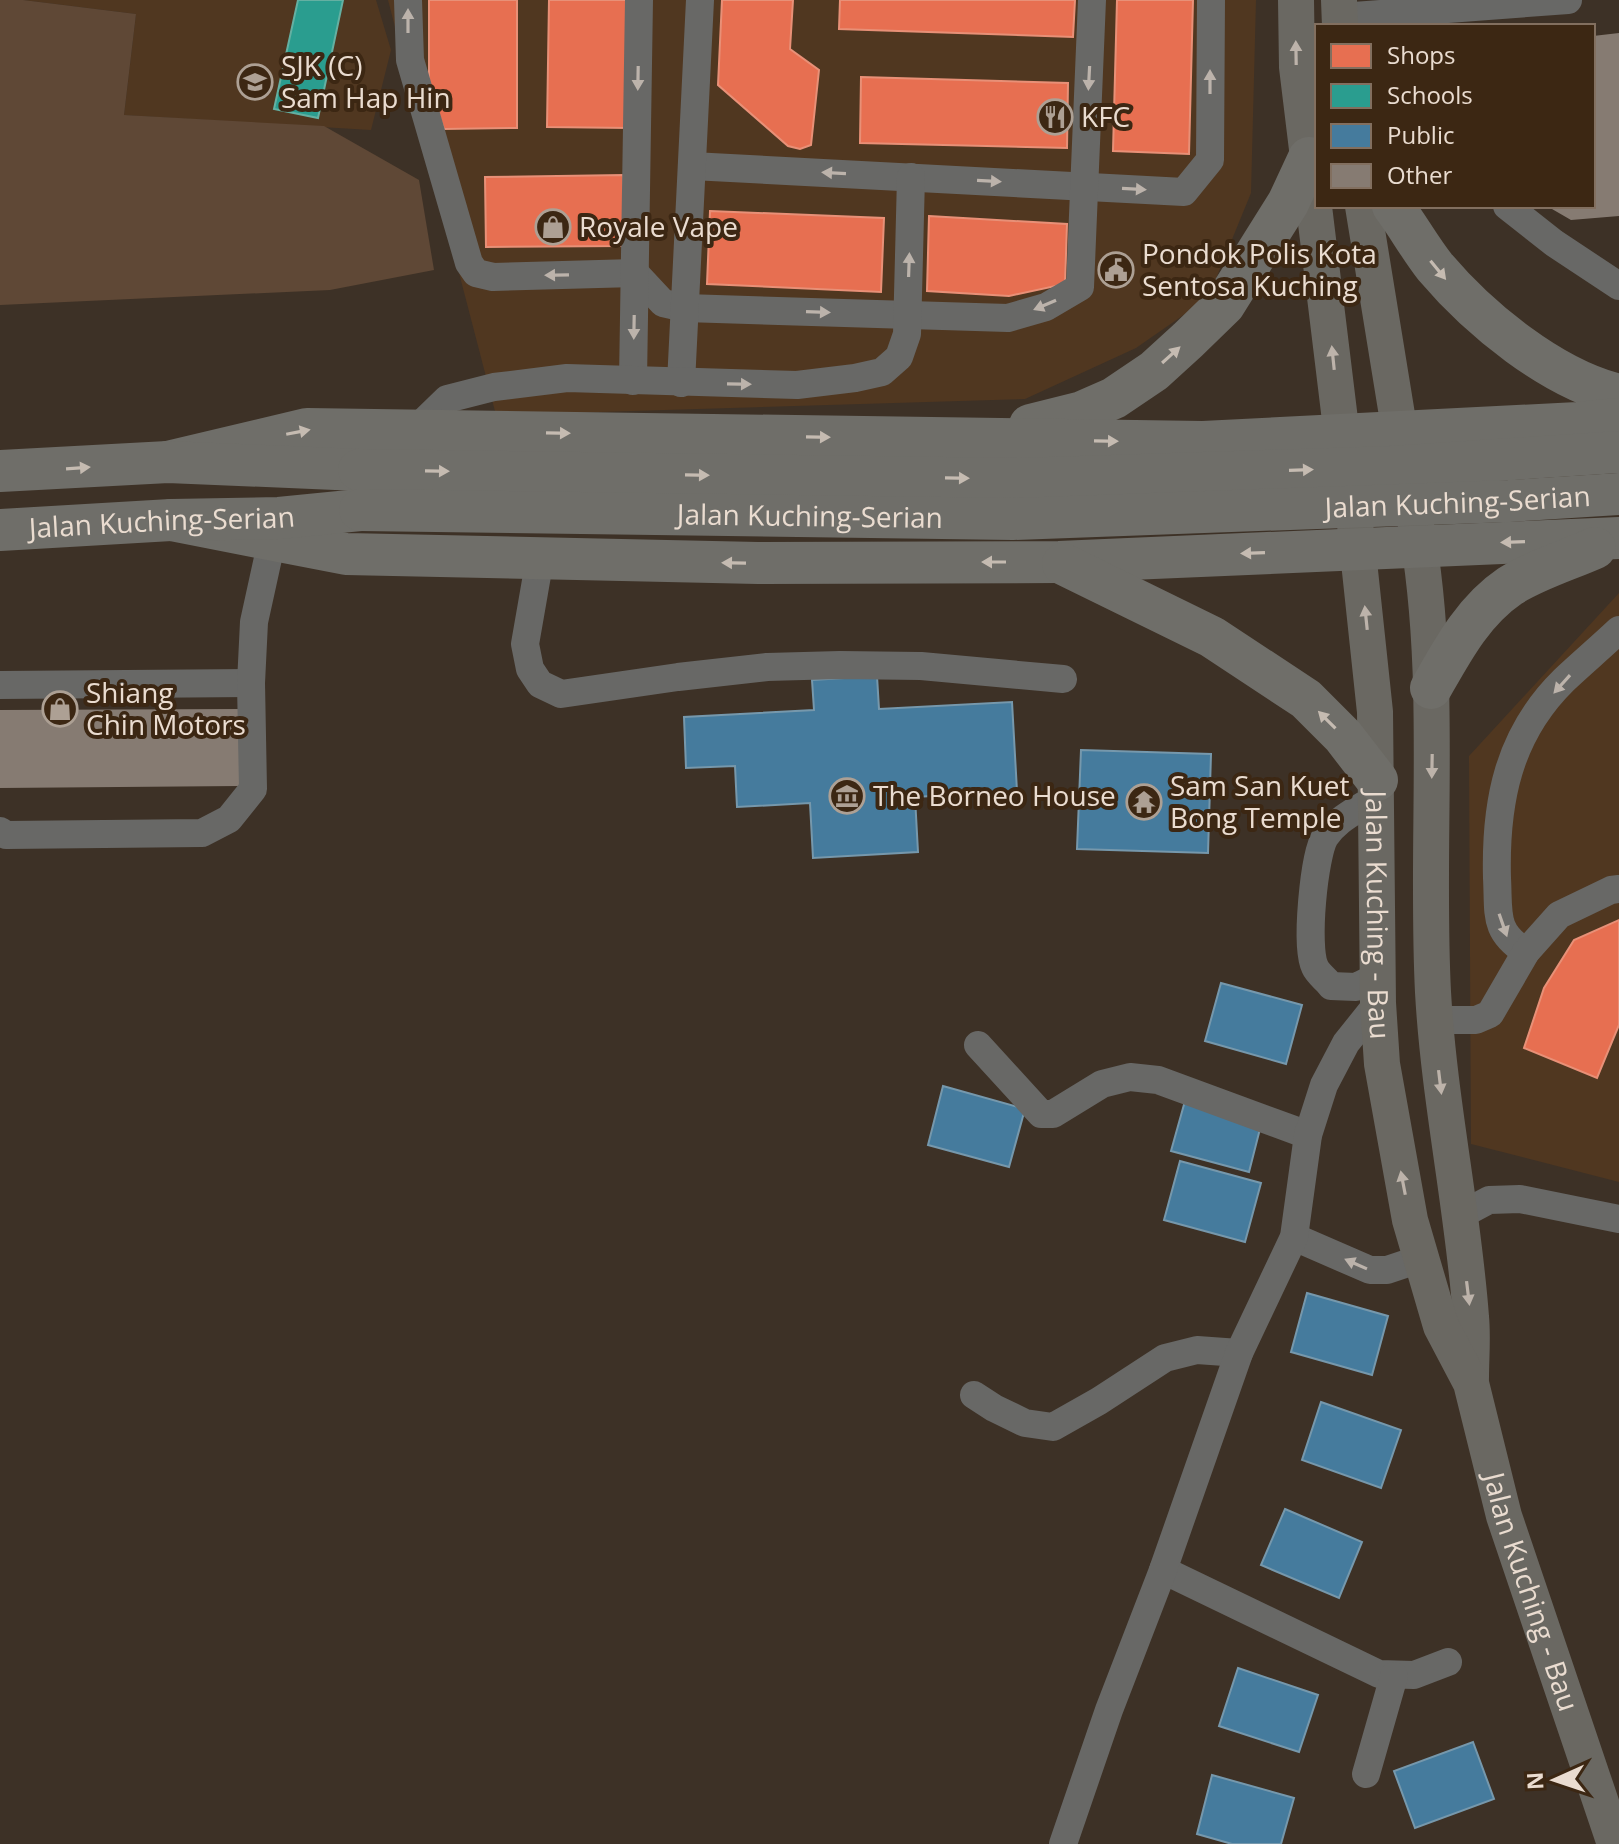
<svg xmlns="http://www.w3.org/2000/svg" width="1619" height="1844" viewBox="0 0 1619 1844" font-family="'Open Sans',sans-serif">
  <rect width="100%" height="100%" fill="#3d3126"/>
  <g fill="#503720">
    <path d="M23,0H376L391,50L371,130L124,115L136,14Z"/>
    <path d="M388,0H1256L1251,193L1208,298L1136,348L1025,399L496,415Z"/>
    <path d="M1619,593V1182L1471,1144L1469,756Z"/>
  </g>
  <path fill="#5f4836" d="M0,0H23L136,14L124,115L324,126L419,180L434,270L330,290L0,305Z"/>
  <g fill="#e76f51" stroke="#e89077" stroke-width="2">
    <path d="M429,0H517V128L444,129L429,87Z"/>
    <path d="M549,0H631L629,128L547,127Z"/>
    <path d="M722,0H793L790,49L819,70L811,145L800,149L788,146L718,85Z"/>
    <path d="M840,0H1075L1073,37L839,29Z"/>
    <path d="M1117,0H1193L1189,154L1113,151Z"/>
    <path d="M861,77L1068,83L1067,148L860,143Z"/>
    <path d="M623,175L624,246L486,247L485,177Z"/>
    <path d="M710,211L884,218L881,292L707,284Z"/>
    <path d="M929,216L1067,224L1065,284L1009,296L927,291Z"/>
    <path d="M1619,920V1025L1597,1078L1524,1048L1544,988L1574,940Z"/>
  </g>
  <path fill="#2a9d8f" stroke="#64b0a2" stroke-width="2" d="M298,0H343L318,118L274,109Z"/>
  <g fill="#457b9d" stroke="#7698ac" stroke-width="2">
    <path d="M877,676L879,709L1012,702L1017,791L915,797L918,852L813,858L810,803L737,807L735,766L686,768L684,717L814,710L812,680Z"/>
    <path d="M1081,750L1211,754L1208,853L1077,849Z"/>
    <path d="M1221,983L1302,1005L1286,1064L1205,1041Z"/>
    <path d="M943,1086L1025,1109L1009,1167L928,1145Z"/>
    <path d="M1185,1101L1262,1121L1249,1172L1171,1151Z"/>
    <path d="M1180,1161L1261,1183L1245,1242L1164,1220Z"/>
    <path d="M1307,1293L1388,1316L1372,1375L1291,1352Z"/>
    <path d="M1321,1402L1401,1430L1381,1488L1302,1460Z"/>
    <path d="M1285,1509L1362,1542L1339,1598L1261,1565Z"/>
    <path d="M1238,1668L1318,1695L1299,1752L1219,1726Z"/>
    <path d="M1473,1742L1494,1799L1415,1828L1394,1771Z"/>
    <path d="M1212,1775L1294,1798L1281,1844H1232L1197,1834Z"/>
  </g>
  <g fill="#867b72">
    <path d="M1619,33V216L1571,220L1552,209V206H1593V36Z"/>
    <path d="M240,709V786L0,788V710Z"/>
  </g>
  <g fill="none" stroke-linecap="round" stroke-linejoin="round">
    <g stroke="#686866" stroke-width="28">
      <path d="M408,0L410,60L469,263L476,273L493,277L635,273"/>
      <path d="M1340,17L1568,0"/>
      <path d="M692,166L1184,192L1210,160L1211,0"/>
      <path d="M1507,206L1554,243L1619,286"/>
      <path d="M635,273L663,303L685,308L1008,318L1046,307L1080,287L1092,0"/>
      <path d="M633,381L639,0"/>
      <path d="M681,383L700,0"/>
      <path d="M414,431L447,399L494,387L567,378L797,385L855,378L882,372L899,357L907,334L911,177"/>
      <path d="M540,558L525,644L530,669L540,684L561,694L678,677L767,667L840,665L921,666L1063,679"/>
      <path d="M0,685L251,683"/>
      <path d="M0,831L6,835L202,833L229,819L253,789L251,683L254,622L272,540"/>
      <path d="M1526,952C1493,931 1499,914 1497,878C1495,802 1508,735 1564,680C1582,663 1601,647 1619,630"/>
      <path d="M1378,976L1356,987L1331,986C1327,980 1318,974 1315,967C1305,947 1314,855 1325,837C1335,822 1350,814 1364,805L1378,809"/>
      <path d="M1434,1020H1476L1490,1014L1526,952L1559,915L1611,890L1619,889"/>
      <path d="M978,1045L1041,1114H1053L1102,1084L1130,1077L1158,1080L1308,1135"/>
      <path d="M1459,1216L1489,1200L1520,1199L1619,1219"/>
      <path d="M1294,1237L1370,1270H1387L1420,1259"/>
      <path d="M974,1395L994,1408L1025,1423L1053,1427L1099,1401L1165,1358L1197,1350L1239,1353"/>
      <path d="M1163,1570L1379,1674L1414,1675L1448,1662"/>
      <path d="M1366,1774L1394,1676"/>
      <path d="M1063,1844L1109,1710L1163,1570L1239,1353L1294,1237L1308,1135L1324,1085L1346,1043L1378,1003"/>
    </g>
    <g stroke="#6a6862" stroke-width="36">
      <path d="M1296,0L1297,67L1345,461"/>
      <path d="M1339,0L1340,26"/>
      <path d="M1363,206L1404,458"/>
      <path d="M1415,520C1444,676 1425,835 1433,992C1439,1101 1463,1208 1471,1317C1473,1337 1471,1358 1471,1378"/>
      <path id="s1" d="M1355,524L1375,712L1378,1003L1382,1064L1410,1220L1441,1326L1471,1383L1504,1516L1615,1844"/>
    </g>
    <g stroke="#6f6e69" stroke-width="42">
      <path d="M1393,206C1408,226 1420,248 1435,267C1479,319 1552,379 1619,395"/>
      <path d="M1030,425L1082,412L1114,398L1154,371L1188,340L1224,305L1288,203L1309,158"/>
      <path d="M168,462L307,429L1203,442L1578,423L1619,419"/>
      <path d="M0,471L168,462L359,470"/>
      <path d="M171,520L346,554L758,563L1059,562L1619,538"/>
      <path id="s2" d="M0,530L171,520L279,518L360,510"/>
      <path d="M1063,564L1212,637L1306,699L1343,736L1377,780"/>
      <path d="M1431,688C1452,651 1473,611 1510,586C1535,570 1568,560 1595,548"/>
    </g>
    <g stroke="#6f6e69" stroke-width="42">
      <path d="M359,470L1019,479L1391,467L1619,452"/>
      <path id="s3" d="M360,510L1013,519L1509,501L1619,494"/>
    </g>
  </g>
  <defs><path id="oneway-solid" d="M-6-.8H1V-3.2L6.5 0L1 3.2V.8H-6Z" transform="scale(2)"/></defs>
  <g fill="#bcb3ab">
    <use href="#oneway-solid" transform="translate(408 21) rotate(-90)"/>
    <use href="#oneway-solid" transform="translate(638 78) rotate(91)"/>
    <use href="#oneway-solid" transform="translate(1089 78) rotate(93)"/>
    <use href="#oneway-solid" transform="translate(1210 82) rotate(-90)"/>
    <use href="#oneway-solid" transform="translate(834 173) rotate(-177)"/>
    <use href="#oneway-solid" transform="translate(989 181) rotate(3)"/>
    <use href="#oneway-solid" transform="translate(1134 189) rotate(3)"/>
    <use href="#oneway-solid" transform="translate(909 265) rotate(-88)"/>
    <use href="#oneway-solid" transform="translate(557 275) rotate(179)"/>
    <use href="#oneway-solid" transform="translate(1045 305) rotate(157)"/>
    <use href="#oneway-solid" transform="translate(818 312) rotate(2)"/>
    <use href="#oneway-solid" transform="translate(634 327) rotate(91)"/>
    <use href="#oneway-solid" transform="translate(739 384) rotate(1)"/>
    <use href="#oneway-solid" transform="translate(1562 684) rotate(132)"/>
    <use href="#oneway-solid" transform="translate(1503 925) rotate(71)"/>
    <use href="#oneway-solid" transform="translate(1356 1264) rotate(-156)"/>
  </g>
  <g fill="#bdb3aa">
    <use href="#oneway-solid" transform="translate(1296 53) rotate(-91)"/>
    <use href="#oneway-solid" transform="translate(1333 358) rotate(-96)"/>
    <use href="#oneway-solid" transform="translate(1366 618) rotate(-96)"/>
    <use href="#oneway-solid" transform="translate(1432 766) rotate(91)"/>
    <use href="#oneway-solid" transform="translate(1440 1082) rotate(83)"/>
    <use href="#oneway-solid" transform="translate(1403 1183) rotate(-101)"/>
    <use href="#oneway-solid" transform="translate(1468 1293) rotate(83)"/>
  </g>
  <g fill="#c5bbb1">
    <use href="#oneway-solid" transform="translate(1438 270) rotate(51)"/>
    <use href="#oneway-solid" transform="translate(1171 355) rotate(-42)"/>
    <use href="#oneway-solid" transform="translate(298 432) rotate(-11)"/>
    <use href="#oneway-solid" transform="translate(558 433) rotate(1)"/>
    <use href="#oneway-solid" transform="translate(818 437) rotate(1)"/>
    <use href="#oneway-solid" transform="translate(1106 441) rotate(1)"/>
    <use href="#oneway-solid" transform="translate(78 468) rotate(-4)"/>
    <use href="#oneway-solid" transform="translate(1301 470) rotate(-2)"/>
    <use href="#oneway-solid" transform="translate(437 471) rotate(1)"/>
    <use href="#oneway-solid" transform="translate(697 475) rotate(1)"/>
    <use href="#oneway-solid" transform="translate(957 478) rotate(1)"/>
    <use href="#oneway-solid" transform="translate(1513 542) rotate(178)"/>
    <use href="#oneway-solid" transform="translate(1253 553) rotate(178)"/>
    <use href="#oneway-solid" transform="translate(994 562) rotate(180)"/>
    <use href="#oneway-solid" transform="translate(734 563) rotate(-179)"/>
    <use href="#oneway-solid" transform="translate(1327 720) rotate(-135)"/>
  </g>
  <defs>
    <symbol id="school-ring" viewBox="-11 -11 22 22"><circle r="9.5" fill="#3c2713" stroke="#ada094" stroke-width="1.5"/><path d="M0-5L7-2L0 1L-7-2ZM-4 1L0 2.5L4 1V4Q0 6-4 4Z" fill="#ada094"/></symbol>
    <symbol id="restaurant-ring" viewBox="-11 -11 22 22"><circle r="9.5" fill="#3c2713" stroke="#ada094" stroke-width="1.5"/><path d="M-5-6h1v4h1v-4h1v4h1v-4h1v5L-1.5 .5V6h-2V.5L-5-1ZM5-6V6H3V1.5H1.5Q1.5-4 5-6Z" fill="#ada094"/></symbol>
    <symbol id="shop-ring" viewBox="-11 -11 22 22"><circle r="9.5" fill="#3c2713" stroke="#ada094" stroke-width="1.5"/><path d="M-5-2.5h2.3a2.7 3.5 0 0 1 5.4 0H5L5.5 6h-11ZM-1.5-2.5h3a1.5 2.3 0 0 0-3 0Z" fill="#ada094"/></symbol>
    <symbol id="civic-ring" viewBox="-11 -11 22 22"><circle r="9.5" fill="#3c2713" stroke="#ada094" stroke-width="1.5"/><path d="M-.6-6.5H3V-4.5H.6V-3L4-1V1h2V6H-6V1h2V-1L-.6-3ZM-1.2 2.5V6h2.4V2.5Z" fill="#ada094"/></symbol>
    <symbol id="museum-ring" viewBox="-11 -11 22 22"><circle r="9.5" fill="#3c2713" stroke="#ada094" stroke-width="1.5"/><path d="M0-6L6-3V-2H-6V-3ZM-5-1h2V3h-2ZM-1-1h2V3h-2ZM3-1h2V3H3ZM-6 4H6V6H-6Z" fill="#ada094"/></symbol>
    <symbol id="temple-ring" viewBox="-11 -11 22 22"><circle r="9.5" fill="#3c2713" stroke="#ada094" stroke-width="1.5"/><path d="M0-6L5-2H3V0L6.5 2.5H4V6H1.5V3h-3V6H-4V2.5H-6.5L-3 0V-2H-5Z" fill="#ada094"/></symbol>
  </defs>
  <g fill-rule="evenodd">
    <use href="#school-ring" x="235" y="62" width="40" height="40"/>
    <use href="#restaurant-ring" x="1035" y="97" width="40" height="40"/>
    <use href="#shop-ring" x="533" y="207" width="40" height="40"/>
    <use href="#civic-ring" x="1096" y="250" width="40" height="40"/>
    <use href="#shop-ring" x="40" y="689" width="40" height="40"/>
    <use href="#museum-ring" x="827" y="776" width="40" height="40"/>
    <use href="#temple-ring" x="1124" y="782" width="40" height="40"/>
  </g>
  <g text-anchor="middle" stroke-width="8" stroke-linejoin="round" paint-order="stroke">
    <g font-size="28" fill="#eadcd0" stroke="#3c2713" text-anchor="start">
      <text x="281" y="76">SJK (C)<tspan x="281" dy="32">Sam Hap Hin</tspan></text>
      <text x="1081" y="127">KFC</text>
      <text x="579" y="237">Royale Vape</text>
      <text x="1142" y="264">Pondok Polis Kota<tspan x="1142" dy="32">Sentosa Kuching</tspan></text>
      <text x="86" y="703">Shiang<tspan x="86" dy="32">Chin Motors</tspan></text>
      <text x="1170" y="796">Sam San Kuet<tspan x="1170" dy="32">Bong Temple</tspan></text>
      <text x="873" y="806">The Borneo House</text>
    </g>
    <g font-size="28" fill="#eadcd0" stroke="#3c2713">
      <text dy="10" stroke="none"><textPath href="#s3" startOffset="1098">Jalan Kuching-Serian</textPath></text>
      <text dy="10" stroke="none"><textPath href="#s3" startOffset="450">Jalan Kuching-Serian</textPath></text>
      <text dy="10" stroke="none"><textPath href="#s2" startOffset="162">Jalan Kuching-Serian</textPath></text>
      <text dy="10" stroke="none"><textPath href="#s1" startOffset="392">Jalan Kuching - Bau</textPath></text>
      <text dy="10" stroke="none"><textPath href="#s1" startOffset="1092">Jalan Kuching - Bau</textPath></text>
    </g>
  </g>
  <rect x="1315" y="24" width="280" height="184" fill="#3c2713" stroke="#826f5f" stroke-width="2"/>
  <rect x="1331" y="44" width="40" height="24" fill="#e76f51" stroke="#826f5f" stroke-width="2"/>
  <text x="1387" y="64" font-size="24" fill="#eadcd0">Shops</text>
  <rect x="1331" y="84" width="40" height="24" fill="#2a9d8f" stroke="#826f5f" stroke-width="2"/>
  <text x="1387" y="104" font-size="24" fill="#eadcd0">Schools</text>
  <rect x="1331" y="124" width="40" height="24" fill="#457b9d" stroke="#826f5f" stroke-width="2"/>
  <text x="1387" y="144" font-size="24" fill="#eadcd0">Public</text>
  <rect x="1331" y="164" width="40" height="24" fill="#867b72" stroke="#826f5f" stroke-width="2"/>
  <text x="1387" y="184" font-size="24" fill="#eadcd0">Other</text>
  <g transform="translate(1555 1780) rotate(267)" stroke="#3c2713" stroke-width="6" paint-order="stroke">
  <path d="M0-6L14 30L0 20L-14 30Z" fill="#eadcd0"/>
  <text y="-12" font-size="22" font-weight="bold" text-anchor="middle" fill="#eadcd0">N</text>
  </g>
</svg>
